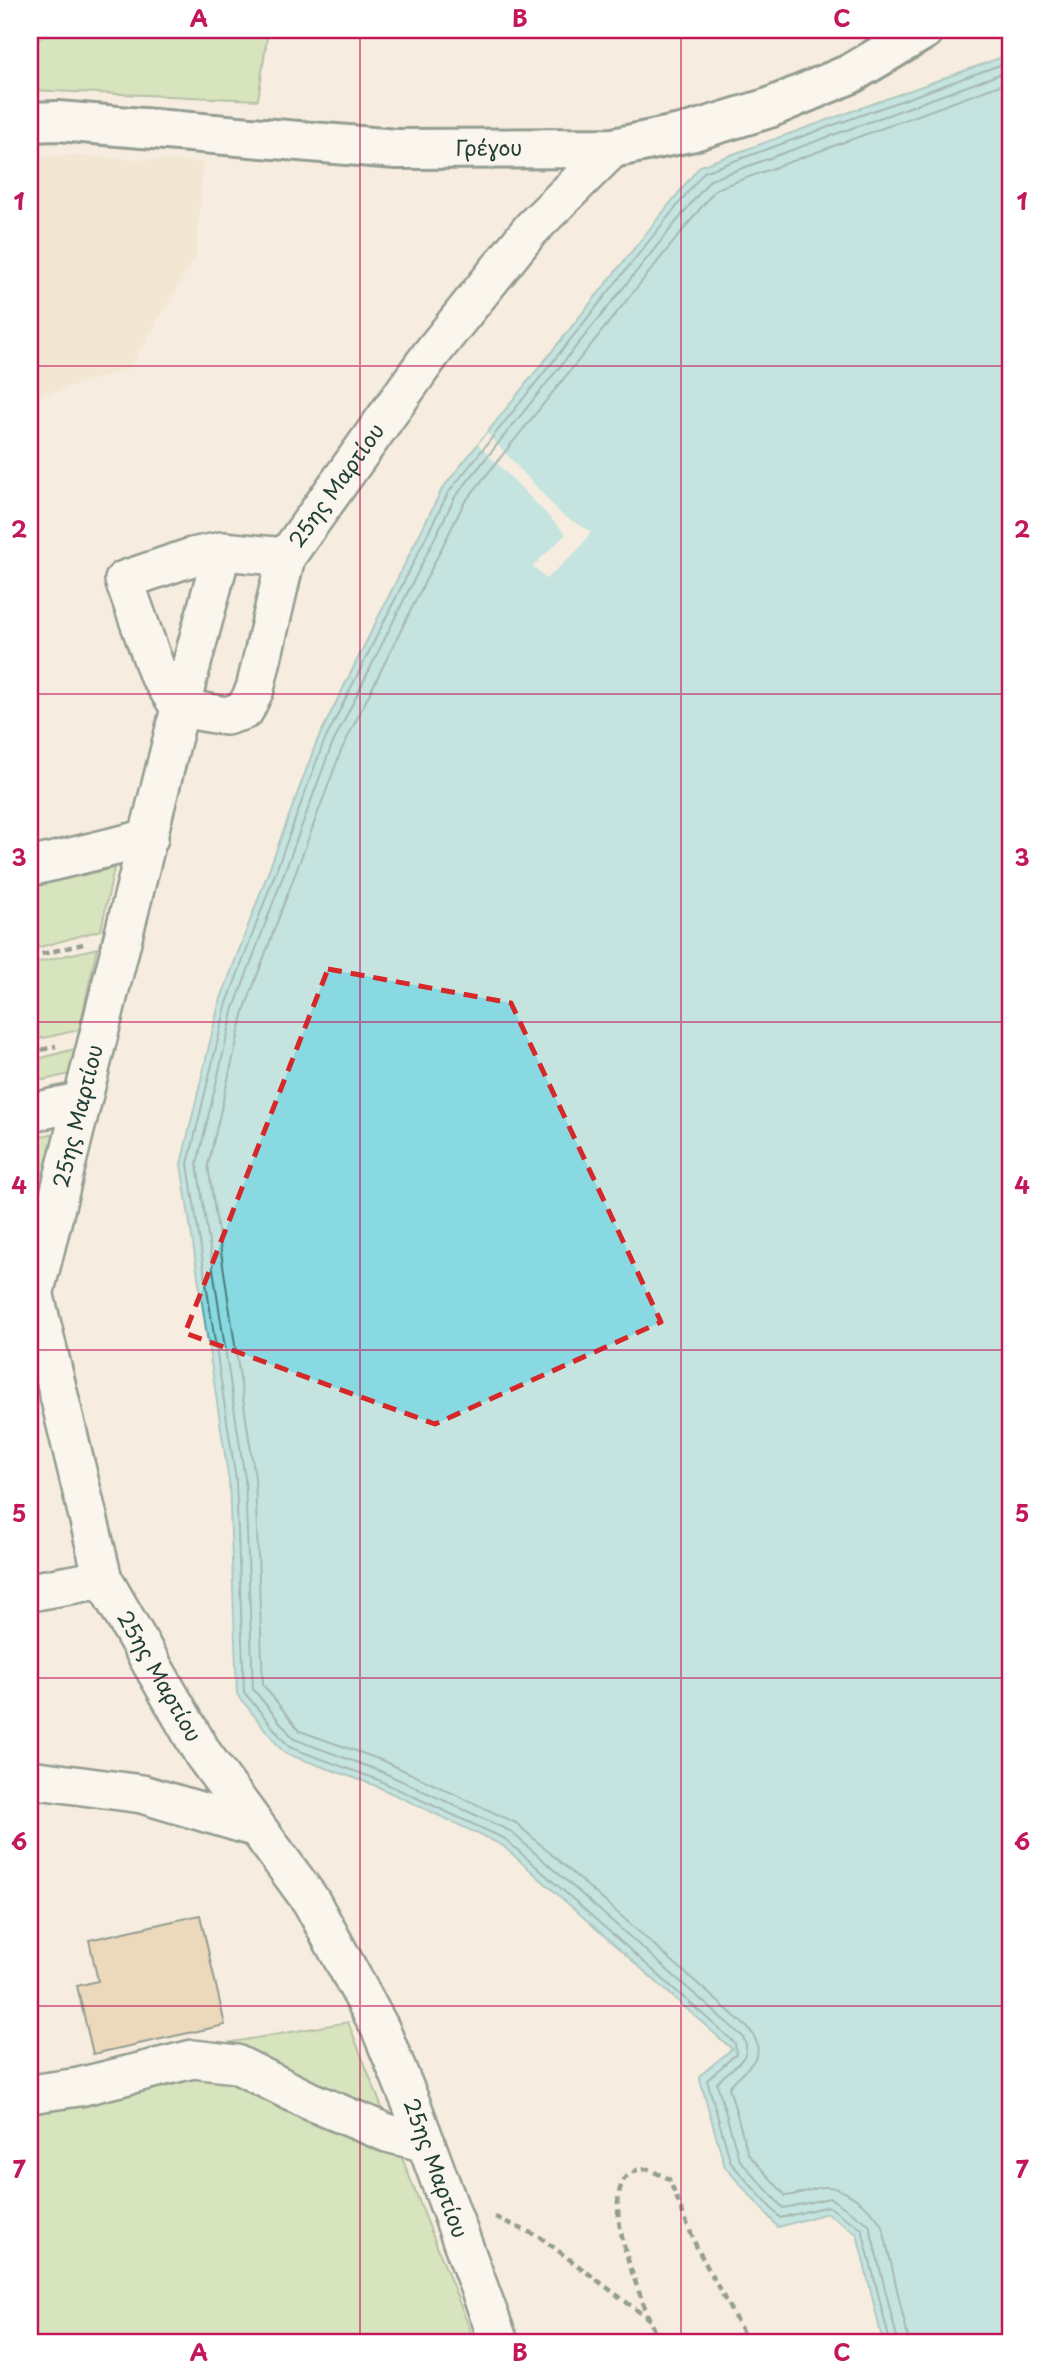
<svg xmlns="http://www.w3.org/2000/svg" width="1041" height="2372" viewBox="0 0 1041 2372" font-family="'Playpen Sans',sans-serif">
  <rect width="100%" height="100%" fill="#f6ecdf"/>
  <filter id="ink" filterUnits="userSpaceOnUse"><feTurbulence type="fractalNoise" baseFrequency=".0143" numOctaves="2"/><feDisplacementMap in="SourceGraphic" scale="14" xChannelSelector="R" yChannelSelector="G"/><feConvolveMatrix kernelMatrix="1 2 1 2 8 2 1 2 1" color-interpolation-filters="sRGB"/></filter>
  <g filter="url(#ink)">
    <path fill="#f0dfc8" d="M30,154L203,162L196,256L129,369L30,399Z"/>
    <g fill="#b3d994" stroke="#698b64" stroke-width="2">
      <path d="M55,30H268L258,100L30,90V44Z"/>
      <path d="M114,868L101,930L30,950V887Z"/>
      <path d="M97,948L79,1030L30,1041V964Z"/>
      <path d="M75,1049L70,1074L30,1083V1061Z"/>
      <path d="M57,1133L49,1173L30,1180V1138Z"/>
      <path d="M348,2022L475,2342H30V2077Z"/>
    </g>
    <path fill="#89d9e3" stroke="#5f9b9d" stroke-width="2" d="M1011,54V2342H883L857,2234L827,2213L778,2227L725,2167L699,2076L732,2049L502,1845L374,1785L284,1753L237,1694L229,1481L181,1164L219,1004L317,741L442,489L700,166Z"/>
    <path fill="#f6ecdf" d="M487,433L562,515L591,532L578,550L546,579L533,566L566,534L478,444Z"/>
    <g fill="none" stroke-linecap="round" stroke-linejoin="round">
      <g stroke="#497b7a" stroke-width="2">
        <path d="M890,2342L862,2229L828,2206L780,2218L731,2163L707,2080L736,2054L735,2043L505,1839L376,1779L289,1747L244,1692L236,1480L188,1164L226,1006L323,744L448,493L704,172L1011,61"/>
        <path d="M898,2342L869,2224L830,2198L783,2208L739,2159L717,2083C729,2068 757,2058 742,2036L510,1831L380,1771L294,1739L253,1689L245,1479L197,1164L234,1008L331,747L455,497L710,180L1011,70"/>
        <path d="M909,2342L883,2228C876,2211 844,2186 825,2187C812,2188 799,2195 786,2196L748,2154L729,2087C744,2068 772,2057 749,2029L516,1823L384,1761L300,1731L263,1685L255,1478L208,1165L244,1011L341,751L464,503L716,189L1011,81"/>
      </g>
    </g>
    <path fill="#e1c093" stroke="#1f3d34" stroke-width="2" d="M200,1915L225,2025L93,2054L77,1986L98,1981L89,1940Z"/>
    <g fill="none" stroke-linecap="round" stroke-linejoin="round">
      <defs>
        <g id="minor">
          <path id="s1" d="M286,557L222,551L192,557L124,580L157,672L180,708L226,716L245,710L255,689L286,557L431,354L531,229L613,148"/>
          <path d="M30,867L149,838"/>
          <path d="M30,1113L82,1101"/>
          <path id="s2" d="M30,1275L103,1579L203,1754L311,1901L380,2028L413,2108L499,2342"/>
          <path id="s3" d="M35,1291L180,708L222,551"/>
          <path d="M30,1592L103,1579"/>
          <path d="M30,1779L142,1794L257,1828"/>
          <path d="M30,2094L79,2087L193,2059L236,2064L310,2101L387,2133L426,2143"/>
        </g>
        <g id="major">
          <path id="s4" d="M30,122L58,121L396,149L613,148L690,132L769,108L850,74L924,30"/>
        </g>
      </defs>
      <use href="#minor" stroke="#1f3d34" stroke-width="42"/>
      <use href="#major" stroke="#1f3d34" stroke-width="44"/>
      <g stroke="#1f3d34" stroke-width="4.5" stroke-dasharray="7 5" stroke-linecap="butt">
        <path d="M30,957L83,944"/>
        <path d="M30,1053L56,1046"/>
        <path d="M495,2217L540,2237L650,2320"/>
        <path d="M658,2342C645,2304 601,2212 625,2178L637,2170L648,2169L669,2179L697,2248L748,2342"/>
      </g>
      <use href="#minor" stroke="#fff" stroke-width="37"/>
      <use href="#major" stroke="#fff" stroke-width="38"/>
    </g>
  </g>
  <path d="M0 0H1041V2372H0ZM328,969L511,1003L661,1322L435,1424L185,1333Z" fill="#f6ecdf" fill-opacity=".55" fill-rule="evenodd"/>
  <path fill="none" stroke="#d62828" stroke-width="5" stroke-dasharray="14 9" stroke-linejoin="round" d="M328,969L511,1003L661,1322L435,1424L185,1333Z"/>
  <path fill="none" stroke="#c2185b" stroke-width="2" stroke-opacity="0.55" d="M360,30V2342M681,30V2342M30,366H1011M30,694H1011M30,1022H1011M30,1350H1011M30,1678H1011M30,2006H1011"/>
  <g text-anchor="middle" stroke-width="6" stroke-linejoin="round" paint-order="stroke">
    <g font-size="21" fill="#1f3d34" stroke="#fff">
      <text dy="7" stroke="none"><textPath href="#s4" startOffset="460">Γρέγου</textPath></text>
      <text dy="7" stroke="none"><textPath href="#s1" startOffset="620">25ης Μαρτίου</textPath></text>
      <text dy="7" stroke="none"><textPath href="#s3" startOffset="180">25ης Μαρτίου</textPath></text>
      <text dy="7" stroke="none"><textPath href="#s2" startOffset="425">25ης Μαρτίου</textPath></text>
      <text dy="7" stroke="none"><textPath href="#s2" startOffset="992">25ης Μαρτίου</textPath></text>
    </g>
  </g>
  <rect width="1041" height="2372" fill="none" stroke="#fff" stroke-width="77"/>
  <rect x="38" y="38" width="964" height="2296" fill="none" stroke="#c2185b" stroke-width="2.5"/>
  <g font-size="23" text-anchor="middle" font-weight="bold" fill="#c2185b">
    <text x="199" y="27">A</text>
    <text x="520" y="27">B</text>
    <text x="842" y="27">C</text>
    <text x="19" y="210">1</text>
    <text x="1022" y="210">1</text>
    <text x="19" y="538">2</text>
    <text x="1022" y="538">2</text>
    <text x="19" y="866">3</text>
    <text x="1022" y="866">3</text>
    <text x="19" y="1194">4</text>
    <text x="1022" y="1194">4</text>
    <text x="19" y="1522">5</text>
    <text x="1022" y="1522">5</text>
    <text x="19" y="1850">6</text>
    <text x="1022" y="1850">6</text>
    <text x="19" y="2178">7</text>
    <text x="1022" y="2178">7</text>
    <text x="199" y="2361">A</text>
    <text x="520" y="2361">B</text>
    <text x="842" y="2361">C</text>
  </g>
</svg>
